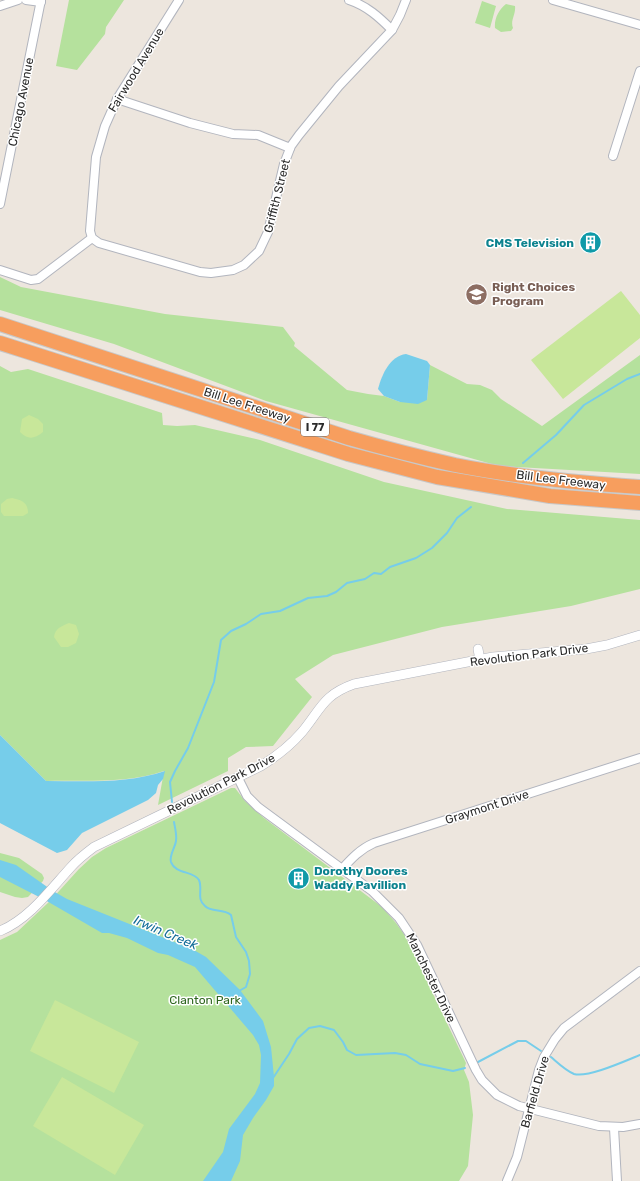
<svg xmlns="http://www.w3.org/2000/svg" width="640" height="1181" viewBox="0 0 640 1181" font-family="Rubik,sans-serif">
  <rect width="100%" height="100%" fill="#ede6de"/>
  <g fill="#b5e19d">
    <path d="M69,0H124L106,27L105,34L77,70L56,66Z"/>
    <path d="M482,1L496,6L490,28L475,23Z"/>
    <path d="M506,4L515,6C516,15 510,20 513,28L511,31L501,32L495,28C494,19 499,9 506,4Z"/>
    <path d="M0,277L21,287L165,314L283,327L295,343L294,346L347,390L368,394L384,396L400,402L427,400L430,365L467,384L480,385L492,390L501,399L542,426L640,355V474L499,466L266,401L114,344L0,310Z"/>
    <path d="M0,366L11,372L28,369L162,413L163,425L177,426L195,425L260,440L384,482L507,509L640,520V589L571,606L442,627L333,655L295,679L312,697L273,746L246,747L228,758V771L158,805L164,771C127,784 85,780 46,781L0,735Z"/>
    <path d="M231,788H235L245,801L264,818L382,907L396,923L404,934L413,952L466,1063L464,1070L469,1082L473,1115L468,1166L459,1181H0V940L17,932L50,901L79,869L92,857L106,848Z"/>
    <path d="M0,853L19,858L42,874L44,878L43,881L28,897L22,898L15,897L0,892Z"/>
  </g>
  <g fill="#c8e79a">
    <path d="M621,291L640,315V338L563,399L531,360Z"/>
    <path d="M29,415L38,419L43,424V432C34,439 28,440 20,432L22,419Z"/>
    <path d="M12,498C21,500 28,502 28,513L23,516H4L1,512V504L7,499Z"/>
    <path d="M69,623L76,625L79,634L76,643L68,647H61L54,637C55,628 62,626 69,623Z"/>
    <path d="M55,1000L139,1042L114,1093L30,1051Z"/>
    <path d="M62,1077L144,1125L115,1175L33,1126Z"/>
  </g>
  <g fill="#76cdea">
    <path d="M406,354L427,361L430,365L427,400L418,404L400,402L384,396L378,389C382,374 390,356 406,354Z"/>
    <path d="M0,735L46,781C85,781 127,784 165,771L163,779L158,785L156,793L148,800L82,833L67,850L57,853L0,823Z"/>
    <path d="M0,860L16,865L53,891L67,899L192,949L206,957L240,990L263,1021L271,1047L274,1077V1086L266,1100L253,1118L243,1135L240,1161L231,1181H203L223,1152L229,1129L255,1094L260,1083L261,1055L259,1045L253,1035L195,967L168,955L158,953L127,938L109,933H102L45,900L0,877Z"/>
  </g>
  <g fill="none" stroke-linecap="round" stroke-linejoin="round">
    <g stroke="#76cdea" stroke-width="2">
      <path d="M523,463L556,435L584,405L627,379L640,374"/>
      <path d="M172,802L170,782L175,771L188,748L214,682L221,640L231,631L246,624L261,614L280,611L308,598L327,596L336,592L347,583L365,579L374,573L381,574L390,567L416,558L432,548L447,533L457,518L471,507"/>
      <path d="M174,822C175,828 177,835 176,841C175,848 169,855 171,862C175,874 194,871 199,880C203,889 196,899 205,906C212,913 223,908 231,915L236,937L246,952L249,961L250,974L246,987L239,991"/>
      <path d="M551,1057C558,1063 565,1070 574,1074C588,1078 625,1061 640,1055"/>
      <path d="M478,1062L518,1041H526L541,1051"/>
      <path d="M273,1078L289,1054L297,1039L309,1028L320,1026L334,1030L343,1042L347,1050L356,1055L395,1053L406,1055L420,1064L453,1071L465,1068"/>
    </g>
    <defs>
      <g id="minor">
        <path d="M26,0L41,2"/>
        <path d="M179,0L117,99L105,126L96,157L90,231L92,238L99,243L200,272L211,273L233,270L244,265L259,251L268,232L284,164L291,146L299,135L339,86L392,30L400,15L406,0"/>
        <path d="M349,0C367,6 379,17 392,30"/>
        <path d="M553,0L640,25"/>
        <path d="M0,6L18,0"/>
        <path d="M117,99L190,123L233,134L258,135L290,148"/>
        <path d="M613,156L640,71"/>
        <path d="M0,204L41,0"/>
        <path d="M0,270L31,280L38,279L92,238"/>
        <path d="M238,778L247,796L258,807L372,891L399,918L417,945L476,1070L482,1080L497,1095L519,1106L599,1126L623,1127L640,1124"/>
        <path d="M341,870C351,859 360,849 374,843L640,758"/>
        <path d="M614,1128L617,1181"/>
        <path d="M507,1181L517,1157L539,1070L544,1057L555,1039L564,1028L640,971"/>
      </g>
      <g id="tertiary">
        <path d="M478,649L480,660"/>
        <path d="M0,931C29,919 50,890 71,867C78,859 86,853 94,847L261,766C277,756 290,746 302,732C321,709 323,695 354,684L493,657L586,649L607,645L640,635"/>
      </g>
      <g id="motorway">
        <path d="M0,324L349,438C384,448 419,457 455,465C516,477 578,483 640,487"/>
        <path d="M0,343L22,350L348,454L437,477L550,496L640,503"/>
      </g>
    </defs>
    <use href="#minor" stroke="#b2b5be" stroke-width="10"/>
    <use href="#tertiary" stroke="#b2b5be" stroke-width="10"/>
    <use href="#motorway" stroke="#c8c8c8" stroke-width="16"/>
    <use href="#minor" stroke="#fff" stroke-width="8"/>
    <use href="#tertiary" stroke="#fff" stroke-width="9"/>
    <use href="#motorway" stroke="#f79e5e" stroke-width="14"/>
  </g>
  <defs>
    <symbol id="building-disc" viewBox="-11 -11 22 22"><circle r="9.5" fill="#0f9aa8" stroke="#fff"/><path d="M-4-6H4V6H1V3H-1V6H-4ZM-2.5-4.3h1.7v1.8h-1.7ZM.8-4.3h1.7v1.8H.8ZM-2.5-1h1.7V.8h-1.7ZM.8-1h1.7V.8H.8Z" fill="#fff"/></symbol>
    <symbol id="school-disc" viewBox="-11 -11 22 22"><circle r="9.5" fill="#8d6e63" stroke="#fff"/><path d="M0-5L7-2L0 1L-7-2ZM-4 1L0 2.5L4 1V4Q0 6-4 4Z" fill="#fff"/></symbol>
  </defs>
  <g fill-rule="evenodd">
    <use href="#building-disc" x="578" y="230" width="25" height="25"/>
    <use href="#school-disc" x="464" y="282" width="25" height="25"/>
    <use href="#building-disc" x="286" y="866" width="25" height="25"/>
  </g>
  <g text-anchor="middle" stroke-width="3" stroke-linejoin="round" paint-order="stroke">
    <rect fill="#fff" stroke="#6b6b6b" stroke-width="1" x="301" y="418" width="28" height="18" rx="3"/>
    <g font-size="11" font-weight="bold" fill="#2b2b2b">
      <text x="315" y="431">I 77</text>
    </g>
    <g font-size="12" fill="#2b2b2b" stroke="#fff">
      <text transform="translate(136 70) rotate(-59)" y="4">Fairwood Avenue</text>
      <text transform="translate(21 102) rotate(-79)" y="4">Chicago Avenue</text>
      <text transform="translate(277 196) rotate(-76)" y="4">Griffith Street</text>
      <text transform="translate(247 405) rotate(18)" y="4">Bill Lee Freeway</text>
      <text transform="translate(561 480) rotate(7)" y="4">Bill Lee Freeway</text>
      <text transform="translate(529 655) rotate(-7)" y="4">Revolution Park Drive</text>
      <text transform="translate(221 784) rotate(-27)" y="4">Revolution Park Drive</text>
      <text transform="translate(487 807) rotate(-18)" y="4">Graymont Drive</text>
      <text transform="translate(431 978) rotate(64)" y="4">Manchester Drive</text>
      <text transform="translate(535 1092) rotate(-74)" y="4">Barfield Drive</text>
    </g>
    <g font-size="12" font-weight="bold" fill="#0d838f" stroke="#fff" text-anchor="end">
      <text x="574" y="247">CMS Television</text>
      <text x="314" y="875" text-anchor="start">Dorothy Doores<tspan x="314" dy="14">Waddy Pavillion</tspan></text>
    </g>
    <g font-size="12" font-weight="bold" fill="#785e54" stroke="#fff" text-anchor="start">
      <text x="492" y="291">Right Choices<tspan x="492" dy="14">Program</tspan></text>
    </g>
    <g font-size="12" fill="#2e661e" stroke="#fff">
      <text x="205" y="1004">Clanton Park</text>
    </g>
    <g font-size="13" font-style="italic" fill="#136d98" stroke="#fff">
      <text transform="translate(166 932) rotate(23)" y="5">Irwin Creek</text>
    </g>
  </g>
</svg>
